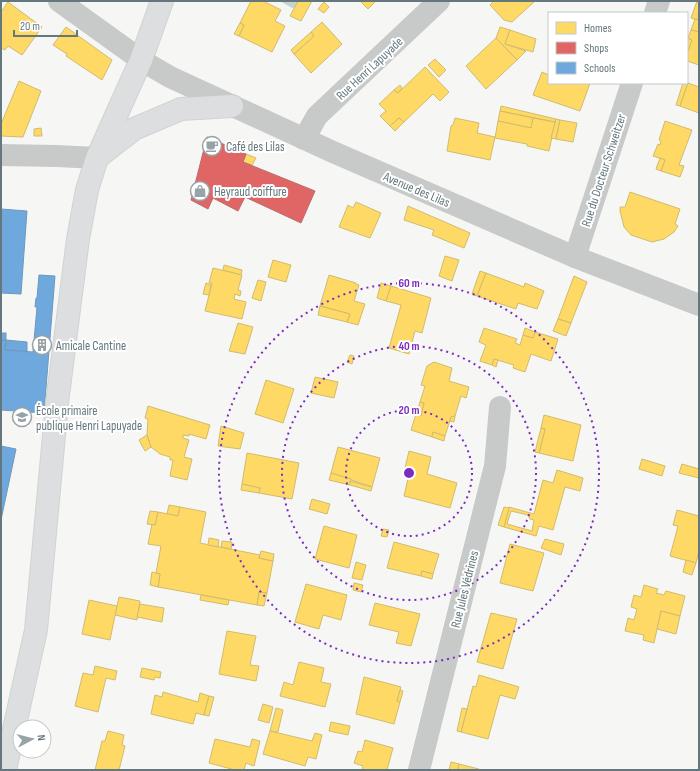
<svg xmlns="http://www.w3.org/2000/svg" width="700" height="771" viewBox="0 0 700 771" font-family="'Sofia Sans Condensed',sans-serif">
  <rect width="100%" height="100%" fill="#f6f6f5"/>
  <path fill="#c7d2d2" d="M280,1H300L297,7L292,8Z"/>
  <g fill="#ffd966" stroke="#d0bc6d" fill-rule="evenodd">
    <path d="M251,1H263L281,10L275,21L285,26L272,52L239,36L244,25L240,23Z"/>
    <path d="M298,1H312L301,21L290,16Z"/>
    <path d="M360,1H376L368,9Z"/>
    <path d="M494,1H535L512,22L504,20L490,5Z"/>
    <path d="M697,1H699L698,20L691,18Z"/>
    <path d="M8,2L42,27L22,55L8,46L5,50L1,48V12Z"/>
    <path d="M324,2L329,7L324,13L318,9Z"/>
    <path d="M699,18V32L691,30L695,19L698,20Z"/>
    <path d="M322,22L342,44L311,73L294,54L314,36L311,32Z"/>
    <path d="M240,23L244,25L239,36L234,34Z"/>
    <path d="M66,27L112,60L102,80L66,56L67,54L53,45Z"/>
    <path d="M500,27L510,30L505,44L526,51L517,60L496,38Z"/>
    <path d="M510,30L536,39L533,52L505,44Z"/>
    <path d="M691,30L699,32V65L687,61V54L692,40L688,38Z"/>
    <path d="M311,32L314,36L294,54L291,50Z"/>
    <path d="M496,38L517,60L486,89L466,66Z"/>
    <path d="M687,38L692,40L687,54Z"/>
    <path d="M435,59L446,70L439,77L428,65Z"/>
    <path d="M425,67L449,92L440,101L433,94L404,122L399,118L390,126L380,116L386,111L379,104L394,90L398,93Z"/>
    <path d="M542,72L549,75V83H590L580,111L533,95Z"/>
    <path d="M19,81L41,91L23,137L1,136V124Z"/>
    <path d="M683,83H688L680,106L676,105Z"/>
    <path d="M688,83L699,87V113L680,106Z"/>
    <path d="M400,85L402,88L398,93L394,90Z"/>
    <path d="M501,106L556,119L555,122L500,111Z"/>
    <path d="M500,111L533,118L531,128L498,121Z"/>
    <path d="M399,118L404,122L395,131L390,126Z"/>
    <path d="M455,118L479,123L477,133L495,137L490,160L447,151L451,126L453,125Z"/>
    <path d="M533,118L555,122L549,151L527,146V144L495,138L498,121L531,128Z"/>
    <path d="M556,119L560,120L556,139L551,138Z"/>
    <path d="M560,120L577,123L573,142L556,139Z"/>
    <path d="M665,121L692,130L679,165L684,166L680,177L661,171L665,160L653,156L658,144L660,145L661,141L659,140Z"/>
    <path d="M41,128L42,136H34V129Z"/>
    <path d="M246,154L256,158L252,165L243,162Z"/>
    <path d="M660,158L665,160L661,171L656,169Z"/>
    <path d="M630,192L680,209L675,224L678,226L674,232L664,239L652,242L631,235L624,227L620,211V207H625Z"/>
    <path d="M356,202L381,213L370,238L339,227L348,205L353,208Z"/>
    <path d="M408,206L470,233L464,248L432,235L434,230L404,220Z"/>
    <path d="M445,256L459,260L452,281L439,276Z"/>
    <path d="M273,260L291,265L286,282L268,277Z"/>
    <path d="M224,265L242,270L241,275L223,270Z"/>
    <path d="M213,268L242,275L238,290L241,291L240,296L235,294L234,299L246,302L242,319L205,311L212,283H209Z"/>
    <path d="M480,271L486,273L477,296L472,294Z"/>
    <path d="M486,273L524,287L525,283L544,291L537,309L518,303L516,309L477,296Z"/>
    <path d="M329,275L356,283V284L359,285L354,301L365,304L358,325L347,322L350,314L320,306Z"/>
    <path d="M574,276L587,282L571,323L558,319Z"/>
    <path d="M258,280L266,282L261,301L252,298Z"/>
    <path d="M206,283L211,285L209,295L203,294Z"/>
    <path d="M381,283L391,286L386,301L377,298Z"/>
    <path d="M391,286L431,298L422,333L415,331L409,354L389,348L401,305L386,301Z"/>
    <path d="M320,306L350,314L347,322L318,315Z"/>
    <path d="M558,319L571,323L566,336L553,331Z"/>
    <path d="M238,323L253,327L245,354L229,351Z"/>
    <path d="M484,328L517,339L515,343L520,345L523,335L533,338L535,332L558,339L551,361L531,354L525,372L513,368L514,365L494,359L492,365L480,361L486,345L479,342Z"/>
    <path d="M525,328L535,332L533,338L523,335Z"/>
    <path d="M350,355L354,356L352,364L347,362Z"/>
    <path d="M494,359L498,360L496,367L492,365Z"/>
    <path d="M434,362L452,368L449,381L469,387L466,398L461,396L455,416L451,417L445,436L433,432L432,437L411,430L416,414L421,416L424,403L420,402L425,386L421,385L427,366Z"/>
    <path d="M315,377L338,382L334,398L311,393Z"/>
    <path d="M266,380L294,389L283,423L255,414Z"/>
    <path d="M420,402L424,403L421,416L416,414Z"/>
    <path d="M148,406L210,425L206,439L189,434V436L183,435V438L189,440L184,457L192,459L187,480L170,476L173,460H170V457L160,454L151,447L147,435L148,419L145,418Z"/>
    <path d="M544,415L581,425L573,461L539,453L545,429L541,428Z"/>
    <path d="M455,416L454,422L450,421L451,417Z"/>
    <path d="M221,426L244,433L240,449L218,446Z"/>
    <path d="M541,428L545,429L539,453L535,452Z"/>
    <path d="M433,432L445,436L444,441L432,437Z"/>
    <path d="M147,435L151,447L145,451L139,440Z"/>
    <path d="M338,447L380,458L372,487L331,473Z"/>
    <path d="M409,451L431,457L427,474L457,483L450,508L404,496L410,470L405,468Z"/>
    <path d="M247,453L299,463L292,499L259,493L260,488L242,484Z"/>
    <path d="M642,459L665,466L662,476L639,469Z"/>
    <path d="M682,464L699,469V478L679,473Z"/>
    <path d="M557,470L583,478L580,491L565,487L553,530L539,526L536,536L504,527L509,507L534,514L543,480L553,483ZM511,511L528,515L530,519L534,520L532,531L507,524Z"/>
    <path d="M331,473L351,479L350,485L329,480Z"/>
    <path d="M350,481L372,487L371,491L350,485Z"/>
    <path d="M242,484L260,488L259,493L241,490Z"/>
    <path d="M312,499L330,504L327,514L309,509Z"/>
    <path d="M169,505L180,507L178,516L167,514Z"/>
    <path d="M180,507L206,512L200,543L260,555L259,558L273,561L267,593L259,592L257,605L158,587L160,574L156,573L161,546L148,544L152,524L155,525L158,512L178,516Z"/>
    <path d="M504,507L509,508L504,527L498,525Z"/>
    <path d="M677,510L699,516V550L696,563L670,556L678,526L673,525Z"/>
    <path d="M150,511L158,512L155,525L147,524Z"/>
    <path d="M324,526L357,535L349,568L315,559Z"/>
    <path d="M383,529L389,530L387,537L381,536Z"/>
    <path d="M209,538L219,540L218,547L208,545Z"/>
    <path d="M545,539L564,544L561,555L541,548Z"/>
    <path d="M222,541L232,542L231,549L221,547Z"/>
    <path d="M394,542L439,554L433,574L422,571L421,576L387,568Z"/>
    <path d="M510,544L544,553L533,591L500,583Z"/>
    <path d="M261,551L274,554L273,561L259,558Z"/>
    <path d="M686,560L696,563L692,575L683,572Z"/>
    <path d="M356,562L366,565L362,580L352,578Z"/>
    <path d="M422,571L433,574L432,579L421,576Z"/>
    <path d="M152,572L160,574L158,587L150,585Z"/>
    <path d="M354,583L363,585L361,592L353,590Z"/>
    <path d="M306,584L347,595L341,620L323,615L319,629L295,622Z"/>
    <path d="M644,585L658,589L656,593L664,595L666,591L685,596L680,616L661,611L654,643L643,640L644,635L625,631L628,618L634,620L637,609L631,607L634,595L641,597Z"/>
    <path d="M259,592L267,593L264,606L257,605Z"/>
    <path d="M201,595L229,600L228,605L200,600Z"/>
    <path d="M119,597L140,601L137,620L115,615Z"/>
    <path d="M89,600L117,606L110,640L82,634Z"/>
    <path d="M375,603L420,614L411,646L396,643L399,632L369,625Z"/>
    <path d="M140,604L164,608L162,622L137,617Z"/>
    <path d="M661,611L680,616L676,634L657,629Z"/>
    <path d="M491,613L517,619L503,669L477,662Z"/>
    <path d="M227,631L256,636L250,665L259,666L256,681L219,674Z"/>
    <path d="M299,662L324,668L321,682L331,684L325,707L280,696L284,682L293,685Z"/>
    <path d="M95,666L117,671L115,680L106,678L98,712L75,706L83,673L93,675Z"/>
    <path d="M142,668L161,672L160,678L155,677L154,680L140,677Z"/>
    <path d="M479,675L519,687L515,699L500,695L488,739L461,732L473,686L476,687Z"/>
    <path d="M364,677L401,687L397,701L400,702L394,724L356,714Z"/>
    <path d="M400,690L403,691L400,702L397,701Z"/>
    <path d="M163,692L198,702L200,693L209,696L204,715L196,713L193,724L151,714L155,695L162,697Z"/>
    <path d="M209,696L214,697L209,716L204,715Z"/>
    <path d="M263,704L273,707L269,723L258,720Z"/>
    <path d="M276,708L283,710L278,732L270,731Z"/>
    <path d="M462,708L467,709L461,732L457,731Z"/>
    <path d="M331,722L350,726L348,735L329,731Z"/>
    <path d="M108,731L124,735L122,745L125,746L119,770H95L102,741H105Z"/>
    <path d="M270,731L312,741L315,733L322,735L316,759L308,757L305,766L263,754Z"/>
    <path d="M215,739L250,747L252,739L260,741L254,766L246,763L244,770H235L209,763Z"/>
    <path d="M365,740L393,748L387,770H362L363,766L354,763L358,751L362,752Z"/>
    <path d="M451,762L459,764L458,770H449Z"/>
    <path d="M459,764L479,769V770H458Z"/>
  </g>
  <path fill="#e06666" stroke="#bb6b6d" d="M207,137L246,154L243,162L315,191L301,223L245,197L238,211L213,198L208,209L191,200Z"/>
  <g fill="#6fa8dc" stroke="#6c99c0">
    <path d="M1,209L27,211L21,294L1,293Z"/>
    <path d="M39,275L55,276L44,413L1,410V340H6L5,350L33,352L37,307H35L36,298H37Z"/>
    <rect x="1" y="333" width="5" height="7"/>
    <path d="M6,340L27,342V351L5,350Z"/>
    <path d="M1,446L16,449L1,520Z"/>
  </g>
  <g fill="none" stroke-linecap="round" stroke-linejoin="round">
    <defs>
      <g id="major">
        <path d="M99,156L134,129L181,109L232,106"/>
        <path d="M5,770L36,630L57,403L78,239L87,190L97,158L141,60L162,1"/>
      </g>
    </defs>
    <use href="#major" stroke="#d1d2d2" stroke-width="24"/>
    <g stroke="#c8caca" stroke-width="22">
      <path d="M59,1L141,60L170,77L333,152L575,257L699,305"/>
      <path d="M655,13L659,1"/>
      <path d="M304,139L317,116L439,1"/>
      <path d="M1,155L57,156L97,158"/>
      <path d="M575,257L632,83"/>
      <path d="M419,770L495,466L500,407"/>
    </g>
    <use href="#major" stroke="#dddedf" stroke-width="22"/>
  </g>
  <g fill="none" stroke="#7b2cbf" stroke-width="2" stroke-dasharray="2 4">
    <circle cx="409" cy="473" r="63"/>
    <circle cx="409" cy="473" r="127"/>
    <circle cx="409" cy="473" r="190"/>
  </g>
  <defs>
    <symbol id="cafe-ring" viewBox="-11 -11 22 22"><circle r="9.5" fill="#fff" stroke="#97a3a7" stroke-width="1.5"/><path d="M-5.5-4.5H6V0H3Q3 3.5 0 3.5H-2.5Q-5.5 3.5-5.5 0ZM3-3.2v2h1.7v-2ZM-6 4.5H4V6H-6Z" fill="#97a3a7"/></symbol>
    <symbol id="shop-ring" viewBox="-11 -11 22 22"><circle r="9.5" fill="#fff" stroke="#97a3a7" stroke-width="1.5"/><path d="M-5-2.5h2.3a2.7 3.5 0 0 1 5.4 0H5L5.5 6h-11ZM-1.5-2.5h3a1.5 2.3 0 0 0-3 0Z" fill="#97a3a7"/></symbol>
    <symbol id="building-ring" viewBox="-11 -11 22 22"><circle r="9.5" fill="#fff" stroke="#97a3a7" stroke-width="1.5"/><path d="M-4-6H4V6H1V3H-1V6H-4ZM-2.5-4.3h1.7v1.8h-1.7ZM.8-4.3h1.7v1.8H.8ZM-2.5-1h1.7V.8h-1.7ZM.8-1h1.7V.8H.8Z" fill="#97a3a7"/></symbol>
    <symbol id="school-ring" viewBox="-11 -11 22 22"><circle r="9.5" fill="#fff" stroke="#97a3a7" stroke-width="1.5"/><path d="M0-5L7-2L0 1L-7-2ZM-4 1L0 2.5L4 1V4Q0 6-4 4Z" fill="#97a3a7"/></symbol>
  </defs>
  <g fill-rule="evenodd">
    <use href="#cafe-ring" x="201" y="135" width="22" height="22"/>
    <use href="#shop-ring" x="189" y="180" width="22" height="22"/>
    <use href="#building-ring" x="31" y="334" width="22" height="22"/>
    <use href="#school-ring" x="11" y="406" width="22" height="22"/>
  </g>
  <g text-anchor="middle" stroke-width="4" stroke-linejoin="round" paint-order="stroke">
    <g font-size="13" fill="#64777d" stroke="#fff">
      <text transform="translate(369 68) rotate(-43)" y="5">Rue Henri Lapuyade</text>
      <text transform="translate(603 170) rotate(-72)" y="5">Rue du Docteur Schweitzer</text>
      <text transform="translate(417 189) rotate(23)" y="5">Avenue des Lilas</text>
      <text transform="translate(464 589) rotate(-76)" y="5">Rue Jules Védrines</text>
    </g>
    <g font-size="13" fill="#64777d" stroke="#fff" text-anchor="start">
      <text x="226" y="151">Café des Lilas</text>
      <text x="214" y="196">Heyraud coiffure</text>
      <text x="56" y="350">Amicale Cantine</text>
      <text x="36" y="415">École primaire<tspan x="36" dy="15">publique Henri Lapuyade</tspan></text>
    </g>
  </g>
  <circle cx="409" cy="473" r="6" fill="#7b2cbf" stroke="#fff" stroke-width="2"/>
  <g font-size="12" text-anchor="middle" font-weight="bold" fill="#7b2cbf" stroke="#fff" stroke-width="4" stroke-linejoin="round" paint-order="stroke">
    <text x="409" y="287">60 m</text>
    <text x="409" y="350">40 m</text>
    <text x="409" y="414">20 m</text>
  </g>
  <rect width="700" height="771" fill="none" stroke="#64777d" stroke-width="4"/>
  <rect x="548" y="12" width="140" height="72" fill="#ffffff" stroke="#c1c9cb"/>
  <rect x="556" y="22" width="20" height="12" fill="#ffd966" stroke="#c1c9cb"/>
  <text x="584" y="32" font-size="12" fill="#64777d">Homes</text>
  <rect x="556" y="42" width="20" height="12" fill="#e06666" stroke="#c1c9cb"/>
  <text x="584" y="52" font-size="12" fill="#64777d">Shops</text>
  <rect x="556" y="62" width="20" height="12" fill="#6fa8dc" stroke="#c1c9cb"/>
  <text x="584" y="72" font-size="12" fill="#64777d">Schools</text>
  <g transform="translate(32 739) rotate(83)"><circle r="19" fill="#ffffff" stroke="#c1c9cb"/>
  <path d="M0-3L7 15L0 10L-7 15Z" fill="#97a3a7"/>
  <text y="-6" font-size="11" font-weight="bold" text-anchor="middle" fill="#64777d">N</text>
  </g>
  <path d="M14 30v6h63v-6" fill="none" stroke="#64777d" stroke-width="2"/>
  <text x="20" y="30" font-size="12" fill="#64777d" stroke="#ffffff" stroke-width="3" paint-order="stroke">20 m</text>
</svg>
